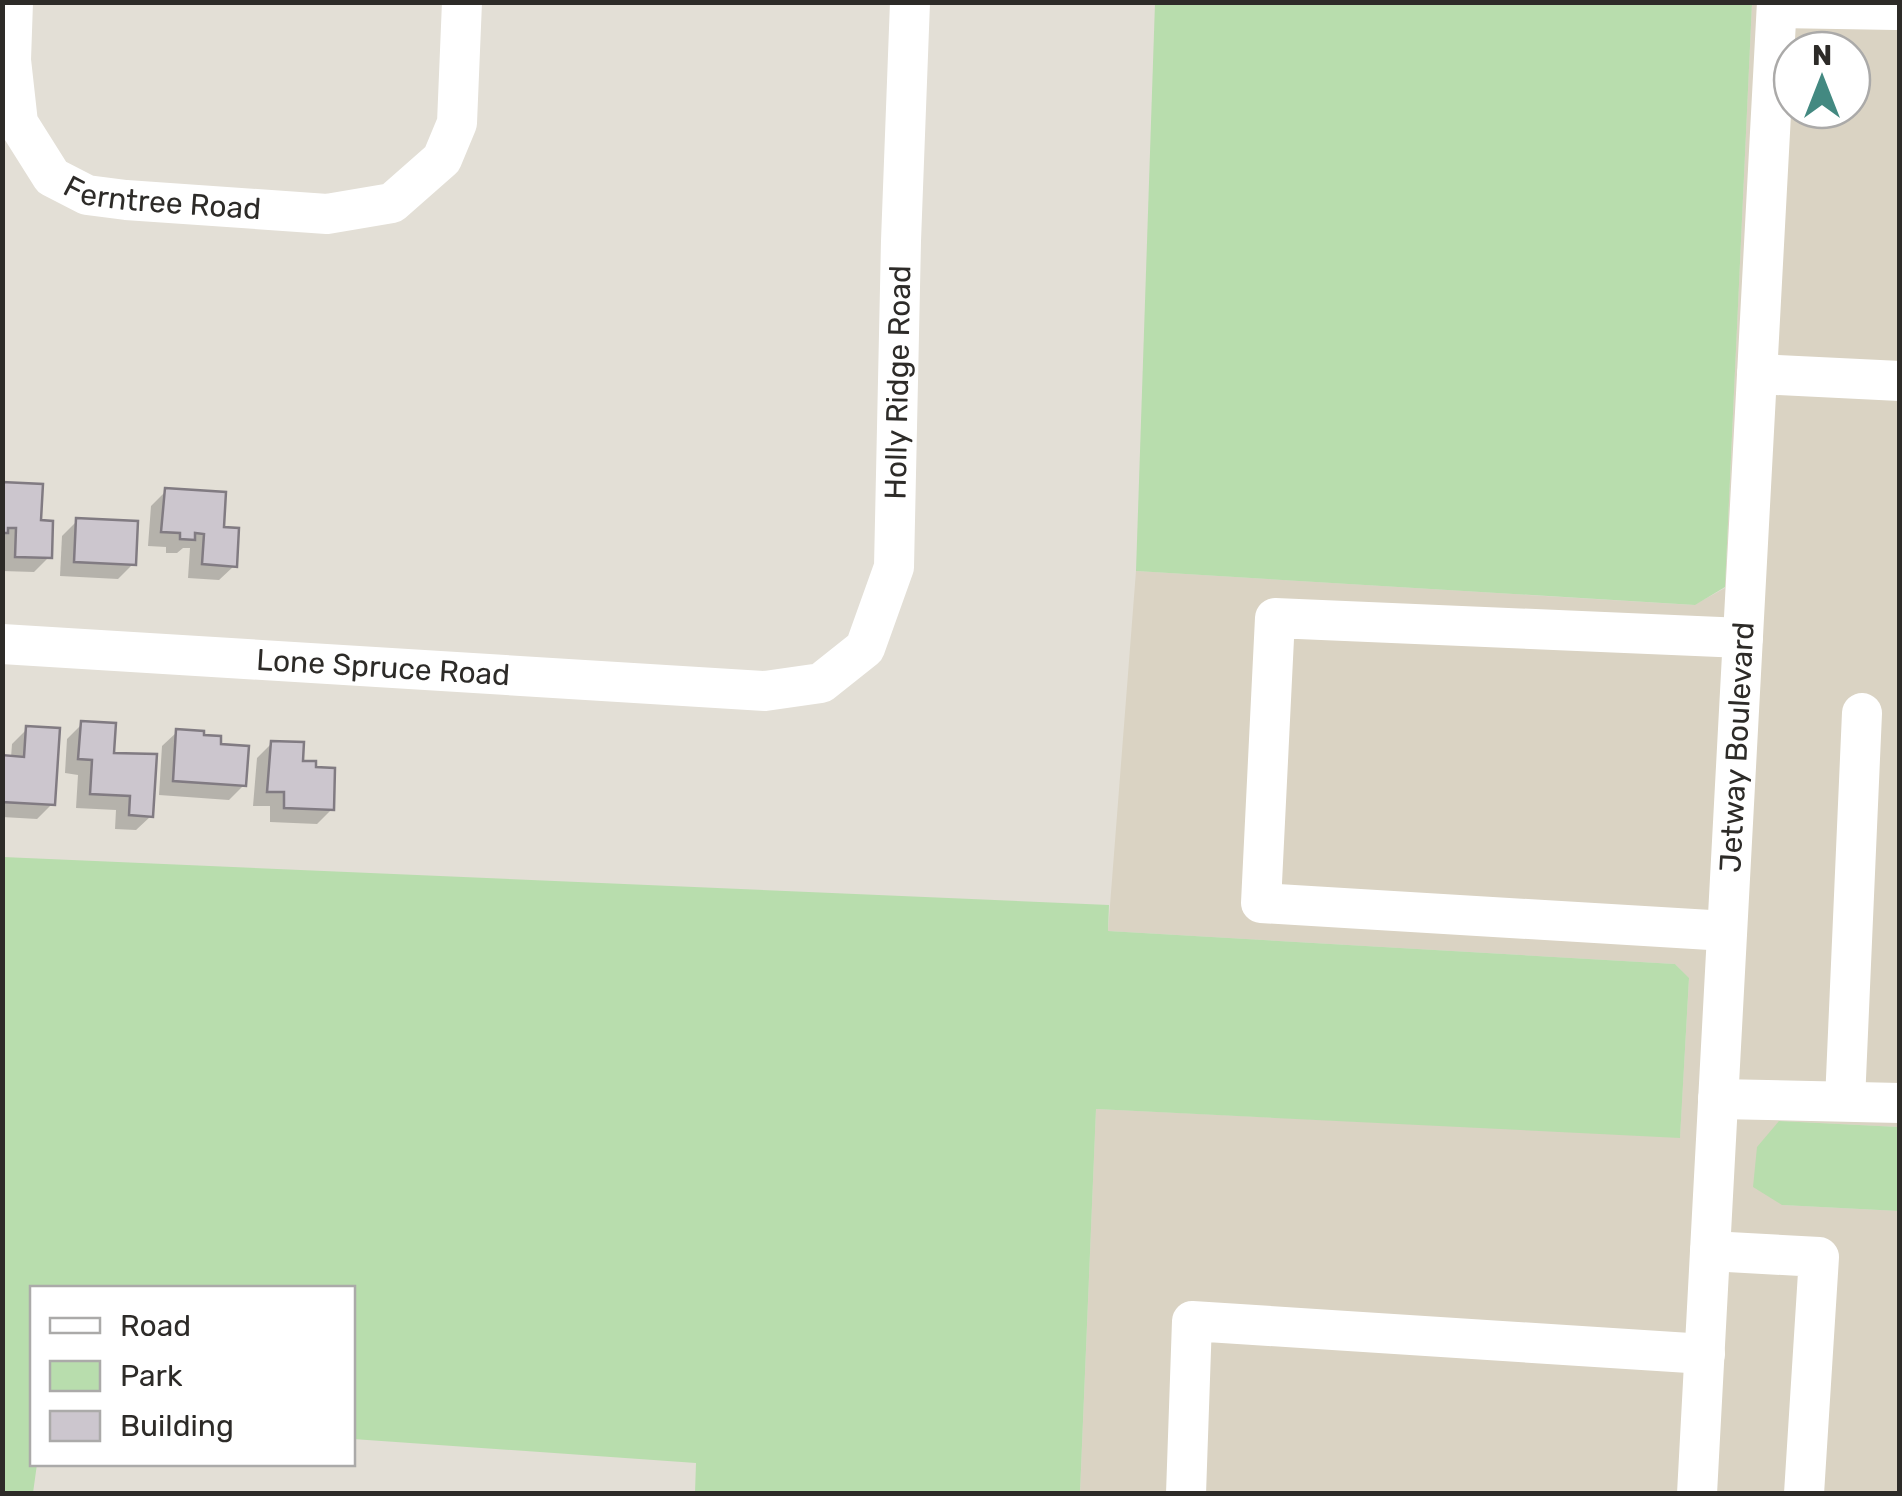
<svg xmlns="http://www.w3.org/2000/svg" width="1902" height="1496" viewBox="0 0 1902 1496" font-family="Rubik,sans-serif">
  <rect width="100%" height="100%" fill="#e3dfd6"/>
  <path fill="#dad3c3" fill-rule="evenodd" d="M1752,3H1899V1127L1779,1121L1782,1205L1899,1211V1493L1080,1494L1096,1109L1680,1137L1689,979L1675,964L1108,931L1136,571L1694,605L1725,588ZM1792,50H1852V110H1792Z"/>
  <g fill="#b8ddad">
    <path d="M1155,3H1752L1725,587L1695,605L1136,571Z"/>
    <path d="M3,857L1109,905L1108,931L1675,964L1689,978L1680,1138L1096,1109L1080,1493H695L696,1463L353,1439L352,1288H32V1464H37L33,1493H3Z"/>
    <path d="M1779,1121L1899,1127V1211L1782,1205L1753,1187L1757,1147Z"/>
  </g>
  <g fill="#0003">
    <path d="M2,485L38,522L49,557L34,572L2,571Z"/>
    <path d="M166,491L221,530L234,566L219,580L188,578L190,548H183L177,553H166V547L148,546L151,506Z"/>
    <path d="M77,521L133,564L118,579L60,576L62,536Z"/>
    <path d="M82,724L112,756L151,816L136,830L115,829L116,810L76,808L78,775L65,773L67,739Z"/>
    <path d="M27,729L52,804L37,819L2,817V757L11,758L12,744Z"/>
    <path d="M177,732L218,747L244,785L229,800L159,795L162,746Z"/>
    <path d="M272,743L301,764L332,809L317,824L270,822V806H253L257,758Z"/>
  </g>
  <g fill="#ccc6ce" stroke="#817b82" stroke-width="2.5">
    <path d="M2,482L43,484L41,520L53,521L52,558L15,557L16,528H8V533H2Z"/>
    <path d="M165,488L226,492L224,527L239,528L237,567L202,564L204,534L195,533V540L180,539V533L161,532Z"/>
    <path d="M76,518L138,521L136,565L74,562Z"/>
    <path d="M81,721L116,723L114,753L157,754L153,817L129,815L130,796L90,794L92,760L78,759Z"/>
    <path d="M26,726L60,728L55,805L2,802V755L24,757Z"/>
    <path d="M176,729L204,731V735L221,736V744L249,746L246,786L173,781Z"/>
    <path d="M271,741L304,742L303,761H316V767L335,768L334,810L284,808V792H267Z"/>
  </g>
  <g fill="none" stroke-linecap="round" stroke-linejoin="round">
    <g stroke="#fff" stroke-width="40">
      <path id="s1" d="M13,2L11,60L18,123L52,177L87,195L126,200L327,214L392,203L442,159L457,123L462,2"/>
      <path d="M1777,8L1896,10"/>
      <path d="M1757,374L1900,381"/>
      <path id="s2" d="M2,644L765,691L821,683L865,648L894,567L901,241L910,2"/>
      <path d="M1727,931L1261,903L1275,618L1743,638"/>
      <path d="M1718,1099L1900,1103"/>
      <path d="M1845,1101L1862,713"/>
      <path d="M1710,1251L1819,1257L1804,1494"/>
      <path d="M1186,1494L1192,1321L1705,1354"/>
      <path id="s3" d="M1697,1494L1777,2"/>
    </g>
  </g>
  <g text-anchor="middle" stroke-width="9" stroke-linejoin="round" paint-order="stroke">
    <g font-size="30" fill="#2d2b28" stroke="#fff">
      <text dy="10" stroke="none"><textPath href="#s1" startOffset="300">Ferntree Road</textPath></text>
      <text dy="10" stroke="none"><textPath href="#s2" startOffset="1148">Holly Ridge Road</textPath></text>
      <text dy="10" stroke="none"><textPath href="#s2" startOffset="382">Lone Spruce Road</textPath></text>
      <text dy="10" stroke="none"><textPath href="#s3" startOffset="748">Jetway Boulevard</textPath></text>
    </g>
  </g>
  <rect width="1902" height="1496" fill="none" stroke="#2d2b28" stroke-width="10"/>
  <rect x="30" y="1286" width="325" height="180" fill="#ffffff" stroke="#abaaa9" stroke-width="2.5"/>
  <rect x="50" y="1318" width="50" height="15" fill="#ffffff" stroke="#abaaa9" stroke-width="2.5"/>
  <text x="120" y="1336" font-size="30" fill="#2d2b28">Road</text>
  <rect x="50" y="1361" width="50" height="30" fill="#b8ddad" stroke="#abaaa9" stroke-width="2.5"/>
  <text x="120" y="1386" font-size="30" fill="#2d2b28">Park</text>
  <rect x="50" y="1411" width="50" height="30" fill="#ccc6ce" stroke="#abaaa9" stroke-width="2.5"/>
  <text x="120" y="1436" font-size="30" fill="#2d2b28">Building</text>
  <g transform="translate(1822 80)"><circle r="48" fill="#ffffff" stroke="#abaaa9" stroke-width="2.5"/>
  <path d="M0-8L18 38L0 25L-18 38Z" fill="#438981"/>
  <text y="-15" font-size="28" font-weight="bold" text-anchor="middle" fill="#2d2b28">N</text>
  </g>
</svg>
